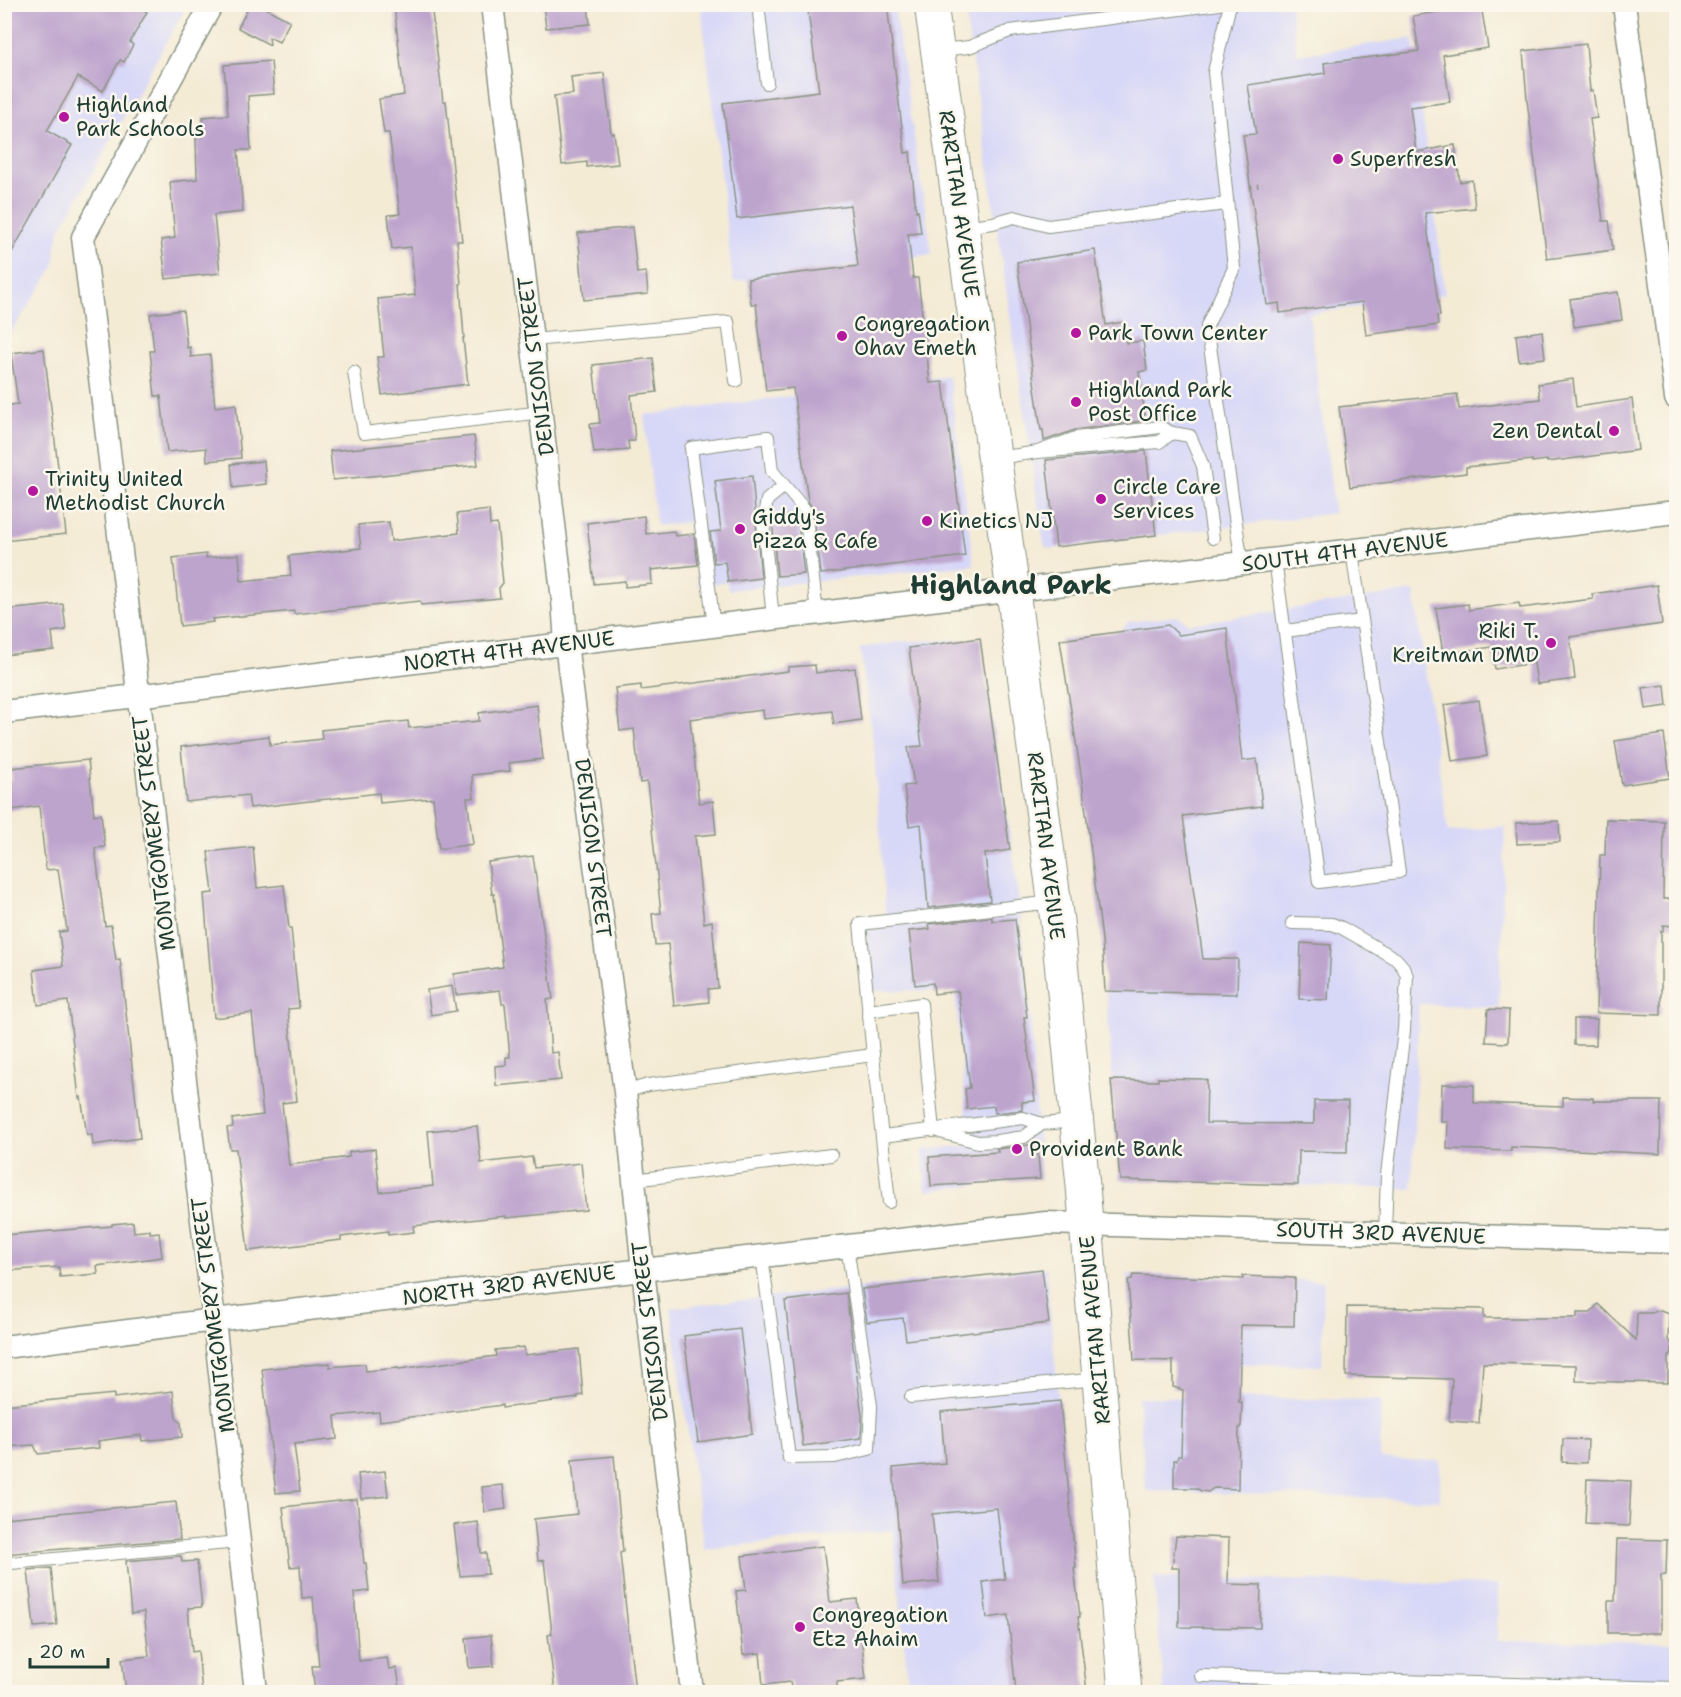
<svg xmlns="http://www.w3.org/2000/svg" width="1681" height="1697" viewBox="0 0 1681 1697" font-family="'Shantell Sans',sans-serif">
  <rect width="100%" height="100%" fill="#fbf7ec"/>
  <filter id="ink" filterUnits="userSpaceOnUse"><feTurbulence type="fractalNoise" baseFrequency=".0167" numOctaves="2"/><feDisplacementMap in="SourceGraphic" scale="12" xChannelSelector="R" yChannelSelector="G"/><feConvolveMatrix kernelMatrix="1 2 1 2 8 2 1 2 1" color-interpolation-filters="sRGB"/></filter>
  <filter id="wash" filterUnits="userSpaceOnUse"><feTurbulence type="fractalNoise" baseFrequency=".008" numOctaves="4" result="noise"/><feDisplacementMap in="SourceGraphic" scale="24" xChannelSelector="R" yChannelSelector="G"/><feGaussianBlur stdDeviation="1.35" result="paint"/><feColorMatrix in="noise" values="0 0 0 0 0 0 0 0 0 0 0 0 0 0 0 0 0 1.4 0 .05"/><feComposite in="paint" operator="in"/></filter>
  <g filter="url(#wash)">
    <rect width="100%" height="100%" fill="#f4ebd5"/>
    <g fill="#d7d7f8">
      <path d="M5,5H187L60,230L56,245L55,265L5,342Z"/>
      <path d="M701,5H894L932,254L733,282Z"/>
      <path d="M964,5H1290L1297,55L1413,38L1445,294L1309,314L1335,513L1049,549L1044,545Z"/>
      <path d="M949,376L974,565L728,590L727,582L698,586L690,522L656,526L644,415Z"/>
      <path d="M1414,591L1448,832L1505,826V833L1499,1007L1419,1004L1412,1189L1120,1180L1102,937L1083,789L1060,640L1121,631L1128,622L1178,616L1189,624Z"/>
      <path d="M980,640L1016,874L1029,1002L1041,1177L926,1191L923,1150L969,1145L955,991L866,990L860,924L886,921L874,750L860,648L907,641Z"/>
      <path d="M1046,1267L1086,1692H909L893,1530L704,1549L671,1308Z"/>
      <path d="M1127,1274L1324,1281L1322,1366L1134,1360Z"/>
      <path d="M1138,1397L1381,1400L1380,1459L1440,1461V1500L1146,1491Z"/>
      <path d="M1154,1577L1498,1585L1497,1641L1676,1643V1692H1164Z"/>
    </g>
    <g id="blocks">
      <g fill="#bda4cd">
        <path d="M4,4H134L147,12L130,42L133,45L124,62L120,60L103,91L78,77L47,131L72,145L4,266Z"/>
        <path d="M250,4H258L290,21L279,42L269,37L270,45L238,28Z"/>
        <path d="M394,4H431L443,101H446L457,207H458L462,241H457L461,284H460L464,338H463L468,384L382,395L377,357H384L378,299L415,295L411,247L392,249L388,215L400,214L389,133H384L379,99L404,95Z"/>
        <path d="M543,4H588L590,24L546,28Z"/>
        <path d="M807,4H887L905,153L910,152L916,211L918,210L921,233L908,234L913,278H918L930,383L943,382L965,556L821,574L813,509L808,501L793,388L766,391L756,304H751L748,279L858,266L850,205L737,219L723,103L819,91Z"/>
        <path d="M1481,5L1488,48L1443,55L1450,102L1410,107L1416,152L1455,145L1460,182L1472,180L1475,208L1425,213L1440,316H1437L1438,325L1366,335L1362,302L1280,313L1279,303L1267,305L1243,135L1256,134L1248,85L1325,73L1324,63L1419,51L1413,16Z"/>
        <path d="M1586,44L1590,91L1593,90L1597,118L1590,119L1603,221H1609L1613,250L1547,259L1527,100L1523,51Z"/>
        <path d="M271,61L274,94L248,96L251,150H238L243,212L214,215L220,273L166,279L161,240L175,238L170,182L197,179L196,137H203V117L228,115L224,65Z"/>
        <path d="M604,73L611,133H614L618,164L587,167V162L562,165L554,96L573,94L571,77Z"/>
        <path d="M632,227L637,273L646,272L648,294L584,300L578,233Z"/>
        <path d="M1095,250L1106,325L1123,322L1126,343L1143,341L1147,370L1139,372L1145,415L1142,416V421L1075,430L1044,441L1043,430H1041L1017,262Z"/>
        <path d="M1618,292L1622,320L1574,327L1570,299Z"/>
        <path d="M183,310L187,348L190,347L191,357L210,355L215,407L236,404L241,458L207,461L206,448L167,452L161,396H155L150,351H154L150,314Z"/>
        <path d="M1542,331L1545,358L1519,361L1516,335Z"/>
        <path d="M44,349L66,534L4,541V406L18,404L11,353Z"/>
        <path d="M653,358L657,392L631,395L635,441H628L629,450L594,453L590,424L600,423L593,365Z"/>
        <path d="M1573,379L1576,407L1632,399L1638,450L1547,462V460L1532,462V460L1466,467V473L1350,487L1339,407L1457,394L1459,409L1540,399L1538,384Z"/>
        <path d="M474,436L478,465L333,480L330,451Z"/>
        <path d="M1146,451L1156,535L1056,547L1046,460Z"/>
        <path d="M264,461L266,484L233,488L231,464Z"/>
        <path d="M752,476L761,578L728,582L725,562L714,563L710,532L721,531L715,481Z"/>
        <path d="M489,510L490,525L497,524L503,583L499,588L500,598L421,605L420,601L294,614V611L212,619L213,622L180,626L173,558L206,554V558L239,554L241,581L291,576L289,556L361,548L358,525L389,522L391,541L459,533L457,514Z"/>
        <path d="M797,514L804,574L777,576L772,518Z"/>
        <path d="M644,516L646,534L674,531L675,536L694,534L698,565L651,570L652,584L625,587V581L594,584L587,523Z"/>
        <path d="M1657,585L1662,624L1570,637L1575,679L1537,684L1534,663L1495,669L1492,647L1443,654L1436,608L1468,604L1469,610L1519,603L1520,608L1593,599L1592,594Z"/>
        <path d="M63,604L66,630L52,632L54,650L4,655V626H8L6,610Z"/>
        <path d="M1168,625L1179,635L1227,628L1242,761L1257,759L1262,806L1183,816L1203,959H1238L1237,994L1105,991L1102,939L1082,781L1060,640Z"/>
        <path d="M980,638L1010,850L985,854L990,901L928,908L921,824L909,826L904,786L914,785L908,747L922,746L909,648Z"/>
        <path d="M815,665L816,673L855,668L861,720L834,724L832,711L764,719L763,710L690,719L699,803L713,801L716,834L695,836L704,923L712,921L718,988L708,989L709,1002L674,1006L668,944L655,945L652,914L661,913L647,782L640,783L634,729L620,731L615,688L641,685V690L788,671V667Z"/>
        <path d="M1665,685L1667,706L1646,709L1643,688Z"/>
        <path d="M1479,700L1487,756L1452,761L1444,705Z"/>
        <path d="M537,705L543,759L509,763L510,771L472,775L474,798H467L473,844L439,849L433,798L380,803L379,793L250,808L248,795L186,802L181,747L269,736L270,745L322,739L321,730L408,721L409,728L479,721V713Z"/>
        <path d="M1664,734L1670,778L1622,785L1615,741Z"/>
        <path d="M88,760L94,815L101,814L105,847L95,848L105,926L111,925L116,960L120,959L140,1138L93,1145L92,1135H87L81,1097L79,1098L68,1001L38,1005L34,970L63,966L59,932L67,931L58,869L46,870L39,806L4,811V782L12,781L10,768Z"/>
        <path d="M1606,819L1664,821L1663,899H1674L1673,926L1663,925V931H1661V1015L1596,1013L1600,855H1605Z"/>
        <path d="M1559,821L1560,842L1517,844L1516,823Z"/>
        <path d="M253,847L257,888L284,885L289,928H291L299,1008L288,1009L297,1101L282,1103L289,1165L349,1157V1152L375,1149L380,1192L433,1186L428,1131L477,1126L481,1163L532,1157L534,1168L581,1163L586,1210L506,1218V1216L413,1226L414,1232L388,1235V1231L341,1237V1240L248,1251L236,1149H230L227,1128L233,1127L232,1119L263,1115L252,1013L214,1018L204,894L213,893L208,852Z"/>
        <path d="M533,856L553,999L547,1000L551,1053L558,1052L561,1080L496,1086L495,1066L506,1065V1057H510L505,1004H502L500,990L456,995L454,974L503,967L494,894H492L488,862Z"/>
        <path d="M992,917V921L1015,919L1027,1017H1024L1035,1101L1022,1102V1110L995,1113L994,1106L967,1109L965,1089L970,1088L958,991L934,994L933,983L915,985L909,931L930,929L929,924Z"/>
        <path d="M1301,943L1331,945L1328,1000L1299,999Z"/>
        <path d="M452,986L456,1011L431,1015L427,990Z"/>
        <path d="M1488,1009L1509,1010L1508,1043L1486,1042Z"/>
        <path d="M1574,1019H1597L1596,1045H1574Z"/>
        <path d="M1158,1078L1202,1079L1207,1080L1206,1123L1314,1124V1101H1348L1347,1152L1299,1151L1298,1185L1120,1180L1111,1080L1158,1081Z"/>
        <path d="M1442,1084L1474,1085V1103L1563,1106V1097L1593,1098V1101H1661L1660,1154L1511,1147V1151L1447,1149L1448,1122H1441Z"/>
        <path d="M1037,1144L1040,1179L931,1186L929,1157L998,1152L997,1149Z"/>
        <path d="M133,1222L134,1232L150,1230V1233L159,1232L162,1257L97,1266L98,1274L60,1277L59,1267L4,1271V1235L112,1226V1224Z"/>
        <path d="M1042,1269L1049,1323L906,1340L903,1318L867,1322L862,1289Z"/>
        <path d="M1133,1275L1243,1279V1276L1295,1278L1294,1326L1241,1325L1239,1402H1242L1241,1428H1239L1238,1489L1214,1488L1208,1492L1201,1491L1196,1488H1174V1460H1177L1178,1456H1181L1183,1390L1173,1387V1361L1134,1360L1128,1280L1132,1279Z"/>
        <path d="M846,1293L862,1415L861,1438L803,1446L785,1301Z"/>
        <path d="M1598,1304L1636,1340L1637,1313H1651L1661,1310L1669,1314L1668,1340L1672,1344V1353L1668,1358V1383L1576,1381V1365L1483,1363L1479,1423L1449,1421L1452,1379L1346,1376L1347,1307L1484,1309V1318H1577V1313H1590Z"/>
        <path d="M740,1329L752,1434L698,1442L684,1336Z"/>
        <path d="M524,1347L525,1355L579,1349L583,1395L577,1396L578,1398L502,1408V1405L380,1421L379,1412L335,1416L337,1439L294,1444L300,1491L276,1493L262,1369L330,1363V1367L365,1364L366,1371L398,1368L399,1369L496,1356L495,1350Z"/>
        <path d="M173,1391L176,1418L181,1423L182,1437L142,1441L141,1435L98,1441L99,1448L38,1454L34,1445L4,1447V1405L114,1394V1398Z"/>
        <path d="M1060,1401L1076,1568H1074L1080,1617H1078L1087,1692H1016L1008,1615L987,1618L983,1582L1005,1579L997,1508L932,1514L939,1582L903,1585L893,1468L945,1463L941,1412Z"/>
        <path d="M1563,1439L1588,1440L1587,1463L1562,1462Z"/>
        <path d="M614,1456L623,1552L620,1553L635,1692H555L548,1635L552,1634L544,1560L538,1561L534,1519L577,1514L572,1460Z"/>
        <path d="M385,1471L388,1496L361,1499L358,1474Z"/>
        <path d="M1587,1479L1631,1481L1629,1526L1585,1524Z"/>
        <path d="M503,1485L506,1509L485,1512L482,1487Z"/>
        <path d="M357,1499L364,1563H366L369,1591L354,1593L359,1661L387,1658L389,1669L397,1668L400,1689L390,1690L391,1692H315L312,1666H319L313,1597L302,1598L300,1566L290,1567L283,1507Z"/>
        <path d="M176,1502L180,1539L4,1554V1518Z"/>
        <path d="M478,1522L481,1553H486L488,1574L460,1576L454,1525Z"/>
        <path d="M1176,1536L1229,1538L1228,1584L1261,1585L1260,1628L1179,1627V1568H1172Z"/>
        <path d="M1617,1539L1667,1540L1666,1575H1661V1633H1608V1601H1615Z"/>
        <path d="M823,1546L830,1602L857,1599L866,1679L837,1682V1689L808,1692H792L790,1682L763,1685L760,1653L743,1655L736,1591L746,1590L742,1556Z"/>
        <path d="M181,1556L182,1562L197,1561L202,1607L188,1608L192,1652L198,1651L202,1692H126L122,1659L149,1656L144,1612L131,1614L126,1561Z"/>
        <path d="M51,1568L57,1625L34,1627L28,1570Z"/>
        <path d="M491,1635L494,1666L469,1668L466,1638Z"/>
      </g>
    </g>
  </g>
  <g filter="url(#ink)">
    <use href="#blocks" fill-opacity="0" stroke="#8a9484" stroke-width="1.5"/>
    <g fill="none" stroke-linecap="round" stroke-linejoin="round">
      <defs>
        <g id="lane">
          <path d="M758,4L767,83"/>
          <path d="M1230,4L1214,72L1234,268L1207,326L1242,564"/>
          <path d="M940,50L969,47L1010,31L1219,4"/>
          <path d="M963,227L993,223L1014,217L1048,226L1226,204"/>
          <path d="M533,340L728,322L736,381"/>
          <path d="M354,372L364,433L542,412"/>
          <path d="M1038,452L1076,438L1160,427L1172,433L1190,436L1203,466L1213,538"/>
          <path d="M997,458L1038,452L1159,442L1172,433"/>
          <path d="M1275,560L1319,882L1399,872L1352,551"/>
          <path d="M773,618L763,522L767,500L784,486"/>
          <path d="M714,626L691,448L768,437L772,471L805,510L817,613"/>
          <path d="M1285,631L1362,621"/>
          <path d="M1292,923L1332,924L1342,928L1396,959L1403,967L1407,976L1404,1030L1387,1175L1385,1233"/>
          <path d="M868,1011L921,1004L933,1131"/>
          <path d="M873,1055L860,924L1053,902"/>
          <path d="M625,1092L648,1085L873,1055L889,1202"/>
          <path d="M940,1132L978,1142L997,1141L1024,1137L1042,1124L1075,1121"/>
          <path d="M883,1136L1023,1118L1042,1124"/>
          <path d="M634,1180L831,1155"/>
          <path d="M762,1256L789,1458L835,1457L869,1449L871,1406L847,1246"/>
          <path d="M911,1397L1098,1379"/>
          <path d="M11,1563L239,1542"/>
          <path d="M1201,1676L1676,1688"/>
        </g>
        <g id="street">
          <path d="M212,4L83,237L214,1320L256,1692"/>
          <path d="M492,4L563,600L566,644L625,1092L643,1270L692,1692"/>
          <path d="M1624,4L1676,398"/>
          <path d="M4,712L778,618L1676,512"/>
          <path d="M4,1347L214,1320L1046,1223L1676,1242"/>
        </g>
        <path id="secondary" d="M931,4L1013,591L1057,921L1083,1186L1125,1692"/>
      </defs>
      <use href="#lane" stroke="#8a9484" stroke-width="14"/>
      <use href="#street" stroke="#8a9484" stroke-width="25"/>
      <use href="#secondary" stroke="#8a9484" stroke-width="35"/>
      <path stroke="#8a9484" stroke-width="4" stroke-dasharray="1.5 4.5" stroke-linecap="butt" d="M1251,187L1263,185"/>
      <use href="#lane" stroke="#fff" stroke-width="12"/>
      <use href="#street" stroke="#fff" stroke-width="22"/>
      <use href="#secondary" stroke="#fff" stroke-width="33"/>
    </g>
  </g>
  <g fill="#b5179e" stroke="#fbf7ec" stroke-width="2">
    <circle cx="64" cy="117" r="6"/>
    <circle cx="1338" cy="159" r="6"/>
    <circle cx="1076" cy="333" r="6"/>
    <circle cx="842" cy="336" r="6"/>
    <circle cx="1076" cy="402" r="6"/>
    <circle cx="1614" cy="431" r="6"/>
    <circle cx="33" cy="491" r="6"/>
    <circle cx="1101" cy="499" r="6"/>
    <circle cx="927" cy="521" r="6"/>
    <circle cx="740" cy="529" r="6"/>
    <circle cx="1551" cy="643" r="6"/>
    <circle cx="1017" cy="1149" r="6"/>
    <circle cx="800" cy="1627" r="6"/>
  </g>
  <g text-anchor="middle" stroke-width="5" stroke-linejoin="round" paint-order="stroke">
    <g font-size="21" fill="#1f3d34" stroke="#fbf7ec" text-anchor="start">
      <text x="76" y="112">Highland<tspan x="76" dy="24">Park Schools</tspan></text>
      <text x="1350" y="166">Superfresh</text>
      <text x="854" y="331">Congregation<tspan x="854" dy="24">Ohav Emeth</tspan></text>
      <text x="1088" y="340">Park Town Center</text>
      <text x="1088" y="397">Highland Park<tspan x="1088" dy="24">Post Office</tspan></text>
      <text x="1602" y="438" text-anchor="end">Zen Dental</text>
      <text x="45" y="486">Trinity United<tspan x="45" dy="24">Methodist Church</tspan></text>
      <text x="1113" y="494">Circle Care<tspan x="1113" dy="24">Services</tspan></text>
      <text x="752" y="524">Giddy's<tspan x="752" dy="24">Pizza &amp; Cafe</tspan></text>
      <text x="939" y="528">Kinetics NJ</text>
      <text x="1539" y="638" text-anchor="end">Riki T.<tspan x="1539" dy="24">Kreitman DMD</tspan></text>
      <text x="1029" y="1156">Provident Bank</text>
      <text x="812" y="1622">Congregation<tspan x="812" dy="24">Etz Ahaim</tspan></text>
    </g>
    <g font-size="21" fill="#1f3d34" stroke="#fbf7ec">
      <text transform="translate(959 204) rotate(82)" y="7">RARITAN AVENUE</text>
      <text transform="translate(536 366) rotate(-97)" y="7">DENISON STREET</text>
      <text transform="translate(1345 552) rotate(-7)" y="7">SOUTH 4TH AVENUE</text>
      <text transform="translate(509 651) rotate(-7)" y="7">NORTH 4TH AVENUE</text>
      <text transform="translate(154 833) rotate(-97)" y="7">MONTGOMERY STREET</text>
      <text transform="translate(1046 846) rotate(83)" y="7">RARITAN AVENUE</text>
      <text transform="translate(593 848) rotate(83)" y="7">DENISON STREET</text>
      <text transform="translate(1381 1233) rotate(2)" y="7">SOUTH 3RD AVENUE</text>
      <text transform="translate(509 1285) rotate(-7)" y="7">NORTH 3RD AVENUE</text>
      <text transform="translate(213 1315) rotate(-97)" y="7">MONTGOMERY STREET</text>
      <text transform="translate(1095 1330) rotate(-95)" y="7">RARITAN AVENUE</text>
      <text transform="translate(650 1331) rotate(-97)" y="7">DENISON STREET</text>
    </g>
    <g font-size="27" font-weight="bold" fill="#1f3d34" stroke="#fbf7ec">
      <text x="1011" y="594">Highland Park</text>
    </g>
  </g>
  <rect width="1681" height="1697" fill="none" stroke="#fbf7ec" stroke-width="24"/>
  <path d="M30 1658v9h78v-9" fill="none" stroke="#1f3d34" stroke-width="3"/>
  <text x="39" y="1658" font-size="18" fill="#1f3d34" stroke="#fbf7ec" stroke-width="4.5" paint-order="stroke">20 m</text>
</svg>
